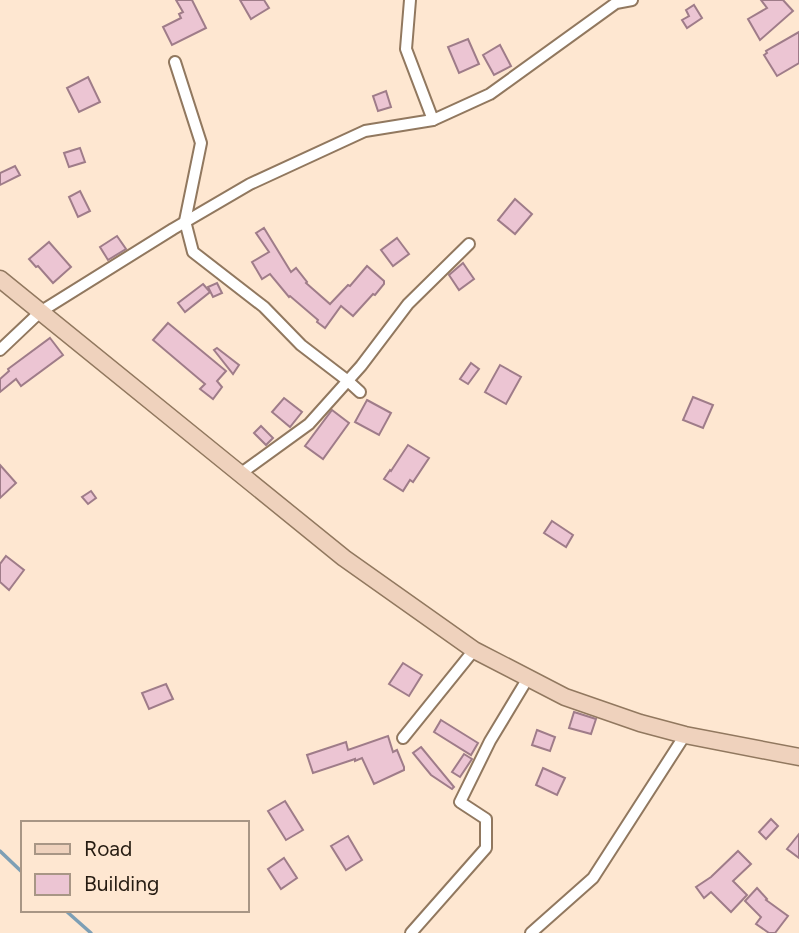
<svg xmlns="http://www.w3.org/2000/svg" width="799" height="933" viewBox="0 0 799 933" font-family="Figtree,sans-serif">
  <rect width="100%" height="100%" fill="#fee7d1"/>
  <g fill="none" stroke-linecap="round" stroke-linejoin="round">
    <g stroke="#7d9fb5" stroke-width="3.5">
      <path d="M0,851L23,873"/>
      <path d="M65,910L91,933"/>
    </g>
  </g>
  <g fill="#ecc5d3" stroke="#9f7c89" stroke-width="2">
    <path d="M176,0H192L206,28L172,45L163,27L181,18L179,14L183,12Z"/>
    <path d="M240,0H264L269,8L251,19Z"/>
    <path d="M761,0H783L793,11L760,40L748,19L767,8Z"/>
    <path d="M694,5L702,18L687,28L682,20L689,16L686,10Z"/>
    <path d="M799,32V63L777,76L764,55L767,53L766,51Z"/>
    <path d="M468,39L479,64L459,73L448,47Z"/>
    <path d="M500,45L511,66L494,75L483,55Z"/>
    <path d="M88,77L100,102L79,112L67,88Z"/>
    <path d="M386,91L391,107L378,111L373,96Z"/>
    <path d="M80,148L85,162L69,167L64,153Z"/>
    <path d="M15,166L20,175L0,185V173Z"/>
    <path d="M80,191L90,211L78,217L69,197Z"/>
    <path d="M515,199L532,214L515,234L498,220Z"/>
    <path d="M264,228L291,272L296,268L307,282L306,283L330,304L348,285L350,286L367,266L384,281V284L375,295L373,294L353,316L341,306L325,328L317,322L318,320L290,296L289,297L270,274L262,279L252,262L269,252L256,233Z"/>
    <path d="M117,236L126,249L108,260L100,247Z"/>
    <path d="M397,238L409,254L393,266L381,250Z"/>
    <path d="M49,242L71,267L53,283L38,266L36,267L29,259Z"/>
    <path d="M463,263L474,279L459,290L449,275Z"/>
    <path d="M217,283L222,293L213,297L208,287Z"/>
    <path d="M203,284L210,292L185,312L178,303Z"/>
    <path d="M168,323L226,371L217,381L222,387L213,399L200,389L205,384L153,340Z"/>
    <path d="M50,338L63,355L21,386L16,379L0,392V379L9,371L8,369Z"/>
    <path d="M217,348L239,365L233,374L214,350Z"/>
    <path d="M471,363L479,369L468,384L460,379Z"/>
    <path d="M500,365L521,377L506,404L485,392Z"/>
    <path d="M693,397L713,405L703,428L683,420Z"/>
    <path d="M284,398L302,412L290,427L272,412Z"/>
    <path d="M367,400L391,413L379,435L355,422Z"/>
    <path d="M332,410L349,423L323,459L305,446Z"/>
    <path d="M261,426L273,438L266,445L254,433Z"/>
    <path d="M408,445L429,458L413,482L410,480L403,491L384,479L390,470L391,471Z"/>
    <path d="M0,465L16,483L0,498Z"/>
    <path d="M91,491L96,498L88,504L82,497Z"/>
    <path d="M552,521L573,535L566,547L544,533Z"/>
    <path d="M6,556L24,570L9,590L0,582V564Z"/>
    <path d="M403,663L422,675L409,696L389,684Z"/>
    <path d="M166,684L173,699L149,709L142,693Z"/>
    <path d="M574,712L596,719L591,734L569,728Z"/>
    <path d="M441,720L478,743L471,755L434,732Z"/>
    <path d="M537,730L555,737L550,751L532,745Z"/>
    <path d="M388,736L393,752L397,750L404,767V770L374,784L362,758L355,761V759L313,773L307,755L346,742L348,750Z"/>
    <path d="M421,747L454,787L452,789L431,775L413,753Z"/>
    <path d="M464,754L472,759L460,777L452,772Z"/>
    <path d="M543,768L565,778L557,795L536,785Z"/>
    <path d="M285,801L303,830L286,840L268,811Z"/>
    <path d="M771,819L778,826L766,839L759,832Z"/>
    <path d="M799,834V858L787,849Z"/>
    <path d="M348,836L362,860L346,870L331,846Z"/>
    <path d="M738,851L751,864L733,881L747,895L731,912L711,892L704,898L696,887L711,877Z"/>
    <path d="M284,858L297,878L281,889L268,869Z"/>
    <path d="M757,888L767,899L766,900L788,916L775,933H769L756,924L761,917L745,901Z"/>
  </g>
  <g fill="none" stroke-linecap="round" stroke-linejoin="round">
    <defs>
      <g id="minor">
        <path d="M410,0L406,49L433,120"/>
        <path d="M175,62L201,143L185,221L193,252L264,307L301,345L348,381L360,392"/>
        <path d="M0,350L40,312L173,229L250,184L365,131L433,120L490,94L616,3L632,0"/>
        <path d="M240,474L309,424L361,366L408,304L469,244"/>
        <path d="M403,738L474,650"/>
        <path d="M411,933L486,848V819L460,802L490,741L528,678"/>
        <path d="M531,933L593,878L685,735"/>
      </g>
      <path id="secondary" d="M0,279L344,558L474,650L565,697L640,723L685,735L799,757"/>
    </defs>
    <use href="#minor" stroke="#91785f" stroke-width="14"/>
    <use href="#secondary" stroke="#91785f" stroke-width="19"/>
    <use href="#minor" stroke="#fff" stroke-width="10"/>
    <use href="#secondary" stroke="#efd2bd" stroke-width="16"/>
  </g>
  <rect x="21" y="821" width="228" height="91" fill="#fee7d1" stroke="#a89685" stroke-width="2"/>
  <rect x="35" y="844" width="35" height="10" fill="#efd2bd" stroke="#a89685" stroke-width="2"/>
  <text x="84" y="856" font-size="21" fill="#261c12">Road</text>
  <rect x="35" y="874" width="35" height="21" fill="#ecc5d3" stroke="#a89685" stroke-width="2"/>
  <text x="84" y="891" font-size="21" fill="#261c12">Building</text>
</svg>
